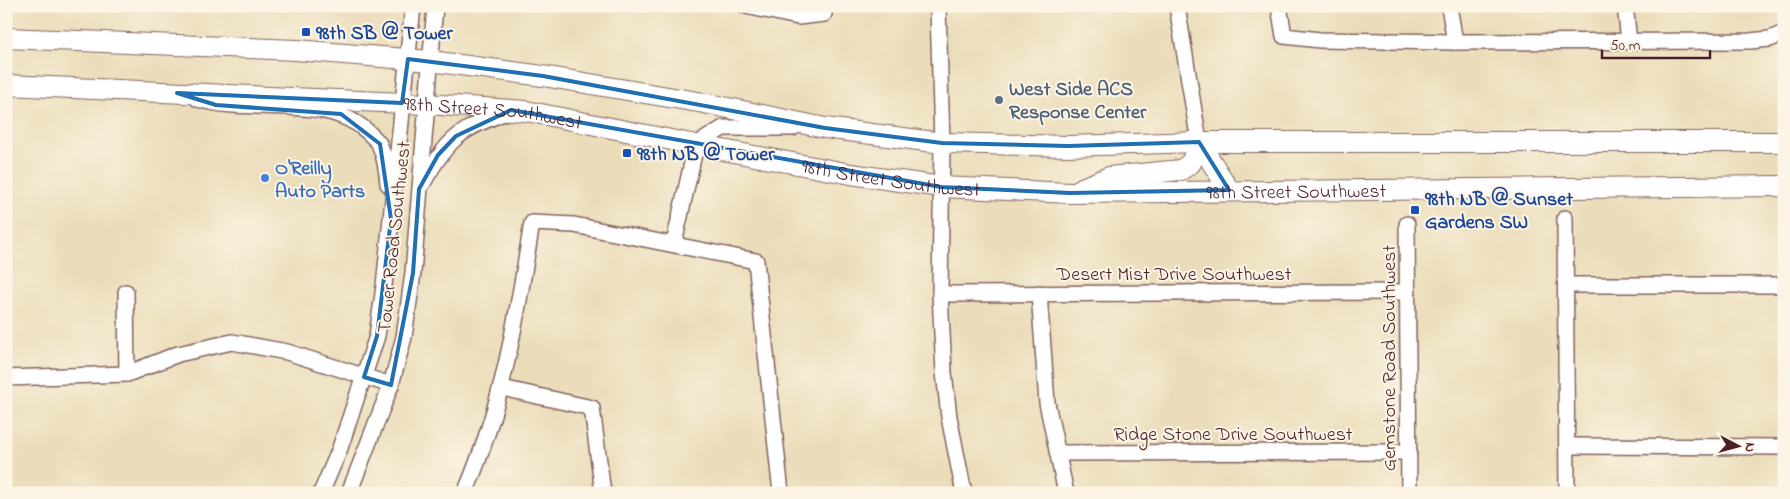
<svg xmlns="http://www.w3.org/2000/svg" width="1790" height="499" viewBox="0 0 1790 499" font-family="'Indie Flower',sans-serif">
  <rect width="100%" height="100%" fill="#fcf5e5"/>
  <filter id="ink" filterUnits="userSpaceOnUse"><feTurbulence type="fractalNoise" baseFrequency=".02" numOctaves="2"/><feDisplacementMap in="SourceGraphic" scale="10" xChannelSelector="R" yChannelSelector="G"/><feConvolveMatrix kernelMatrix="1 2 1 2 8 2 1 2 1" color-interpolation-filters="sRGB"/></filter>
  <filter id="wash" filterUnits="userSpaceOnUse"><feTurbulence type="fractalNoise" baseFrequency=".0096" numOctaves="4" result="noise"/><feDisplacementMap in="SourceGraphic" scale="20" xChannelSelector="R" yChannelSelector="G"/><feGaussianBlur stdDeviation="1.12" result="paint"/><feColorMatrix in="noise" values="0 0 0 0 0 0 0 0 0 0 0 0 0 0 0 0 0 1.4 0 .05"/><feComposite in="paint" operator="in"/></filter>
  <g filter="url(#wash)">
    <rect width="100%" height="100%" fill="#ebddba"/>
  </g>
  <g filter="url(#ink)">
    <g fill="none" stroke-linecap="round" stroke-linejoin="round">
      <defs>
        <g id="minor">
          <path d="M746,6L798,17L824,14"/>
          <path d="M1177,6L1199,142"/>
          <path d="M1279,6L1284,36L1320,40L1455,42L1750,41L1770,39L1784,33"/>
          <path d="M1449,6L1455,42"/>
          <path d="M1625,6L1629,41"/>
          <path d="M938,8L942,143L940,294L944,372L949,417L964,493"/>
          <path d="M198,99C252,116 328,91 371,135C374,138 379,142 380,146C385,158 387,171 388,184"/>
          <path d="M423,183C448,138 460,129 509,111"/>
          <path d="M1565,218L1567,493"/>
          <path d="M1407,224L1409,493"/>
          <path d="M674,243L696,145L723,128H793"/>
          <path d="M1566,285H1784"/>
          <path d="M126,292L127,374"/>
          <path d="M1039,293L1047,403L1066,493"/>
          <path d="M940,294L1408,292"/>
          <path d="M6,378L127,374L178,354L232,342L287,352L391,385"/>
          <path d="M502,388L592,408L603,493"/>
          <path d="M1567,446L1784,447"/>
          <path d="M1058,453L1409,452"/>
          <path d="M321,493L339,451L377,336L384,286L413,6"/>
          <path d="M349,493L391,385L404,337L413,273L435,6"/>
          <path d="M465,493C503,405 517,316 532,223L574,225L756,261L781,493"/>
        </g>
        <g id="major">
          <path d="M6,38L296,50L430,61L543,76L704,103L825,128L942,143L1068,146L1199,142H1784"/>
          <path id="s1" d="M6,85L426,104L526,111L696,145L851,174L941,187L1070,193L1784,186"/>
          <path d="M1199,142L1229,190"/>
          <path d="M1082,188L1109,177L1181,170L1191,163L1199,142"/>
        </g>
      </defs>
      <use href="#minor" stroke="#82625d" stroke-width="18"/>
      <use href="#major" stroke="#82625d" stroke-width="22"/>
      <use href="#minor" stroke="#fff" stroke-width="15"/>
      <use href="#major" stroke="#fff" stroke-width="20"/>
    </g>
  </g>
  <path fill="none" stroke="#1f6fb2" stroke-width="4" stroke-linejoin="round" d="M408,59L543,76L825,128L942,143L1068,146L1199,142L1229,190L1070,193L941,187L511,110L456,136L438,155L419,189L413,273L391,385L364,377L377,336L391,219L380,144L341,114L216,105L177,93L402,103Z"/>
  <g fill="#1a4fb4" stroke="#fcf5e5" stroke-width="2">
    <rect x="301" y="27" width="10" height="10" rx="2.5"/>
    <rect x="622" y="148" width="10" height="10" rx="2.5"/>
    <rect x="1410" y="205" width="10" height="10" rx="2.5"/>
  </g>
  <circle fill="#5c6f8a" stroke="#fcf5e5" stroke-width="2" cx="999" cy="100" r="5"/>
  <circle fill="#3f7fe0" stroke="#fcf5e5" stroke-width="2" cx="265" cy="178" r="5"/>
  <g text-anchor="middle" stroke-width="4" stroke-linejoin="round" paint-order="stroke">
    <g font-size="20" font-weight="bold" fill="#164399" stroke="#fcf5e5" text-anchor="start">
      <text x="316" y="39">98th SB @ Tower</text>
      <text x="637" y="160">98th NB @ Tower</text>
      <text x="1425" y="205">98th NB @ Sunset<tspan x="1425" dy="23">Gardens SW</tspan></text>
    </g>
    <g font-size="20" font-weight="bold" fill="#4e5e75" stroke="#fcf5e5" text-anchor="start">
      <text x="1009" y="95">West Side ACS<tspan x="1009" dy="23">Response Center</tspan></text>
    </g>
    <g font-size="20" fill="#4a1f2b" stroke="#fcf5e5">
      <text dy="7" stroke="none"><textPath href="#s1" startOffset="488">98th Street Southwest</textPath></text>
      <text dy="7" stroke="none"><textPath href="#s1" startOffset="892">98th Street Southwest</textPath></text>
      <text dy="7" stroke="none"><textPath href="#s1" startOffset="1298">98th Street Southwest</textPath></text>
      <text transform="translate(393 237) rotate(-84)" y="7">Tower Road Southwest</text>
      <text x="1174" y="280">Desert Mist Drive Southwest</text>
      <text transform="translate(1388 358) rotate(-90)" y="7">Gemstone Road Southwest</text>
      <text x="1233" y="440">Ridge Stone Drive Southwest</text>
    </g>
    <g font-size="20" font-weight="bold" fill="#366cbe" stroke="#fcf5e5" text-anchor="start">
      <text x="275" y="174">O'Reilly<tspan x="275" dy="23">Auto Parts</tspan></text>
    </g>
  </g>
  <rect width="1790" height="499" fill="none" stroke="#fcf5e5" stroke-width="25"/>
  <g transform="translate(1738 446) rotate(96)" stroke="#fcf5e5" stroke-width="4" paint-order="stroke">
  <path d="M0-4L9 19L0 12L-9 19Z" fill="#4a1f2b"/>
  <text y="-8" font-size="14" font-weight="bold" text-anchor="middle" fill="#4a1f2b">N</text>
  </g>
  <path d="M1602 50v8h108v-8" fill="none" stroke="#4a1f2b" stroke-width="2.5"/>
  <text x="1610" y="50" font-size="15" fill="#4a1f2b" stroke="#fcf5e5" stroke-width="4" paint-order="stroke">50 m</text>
</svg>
